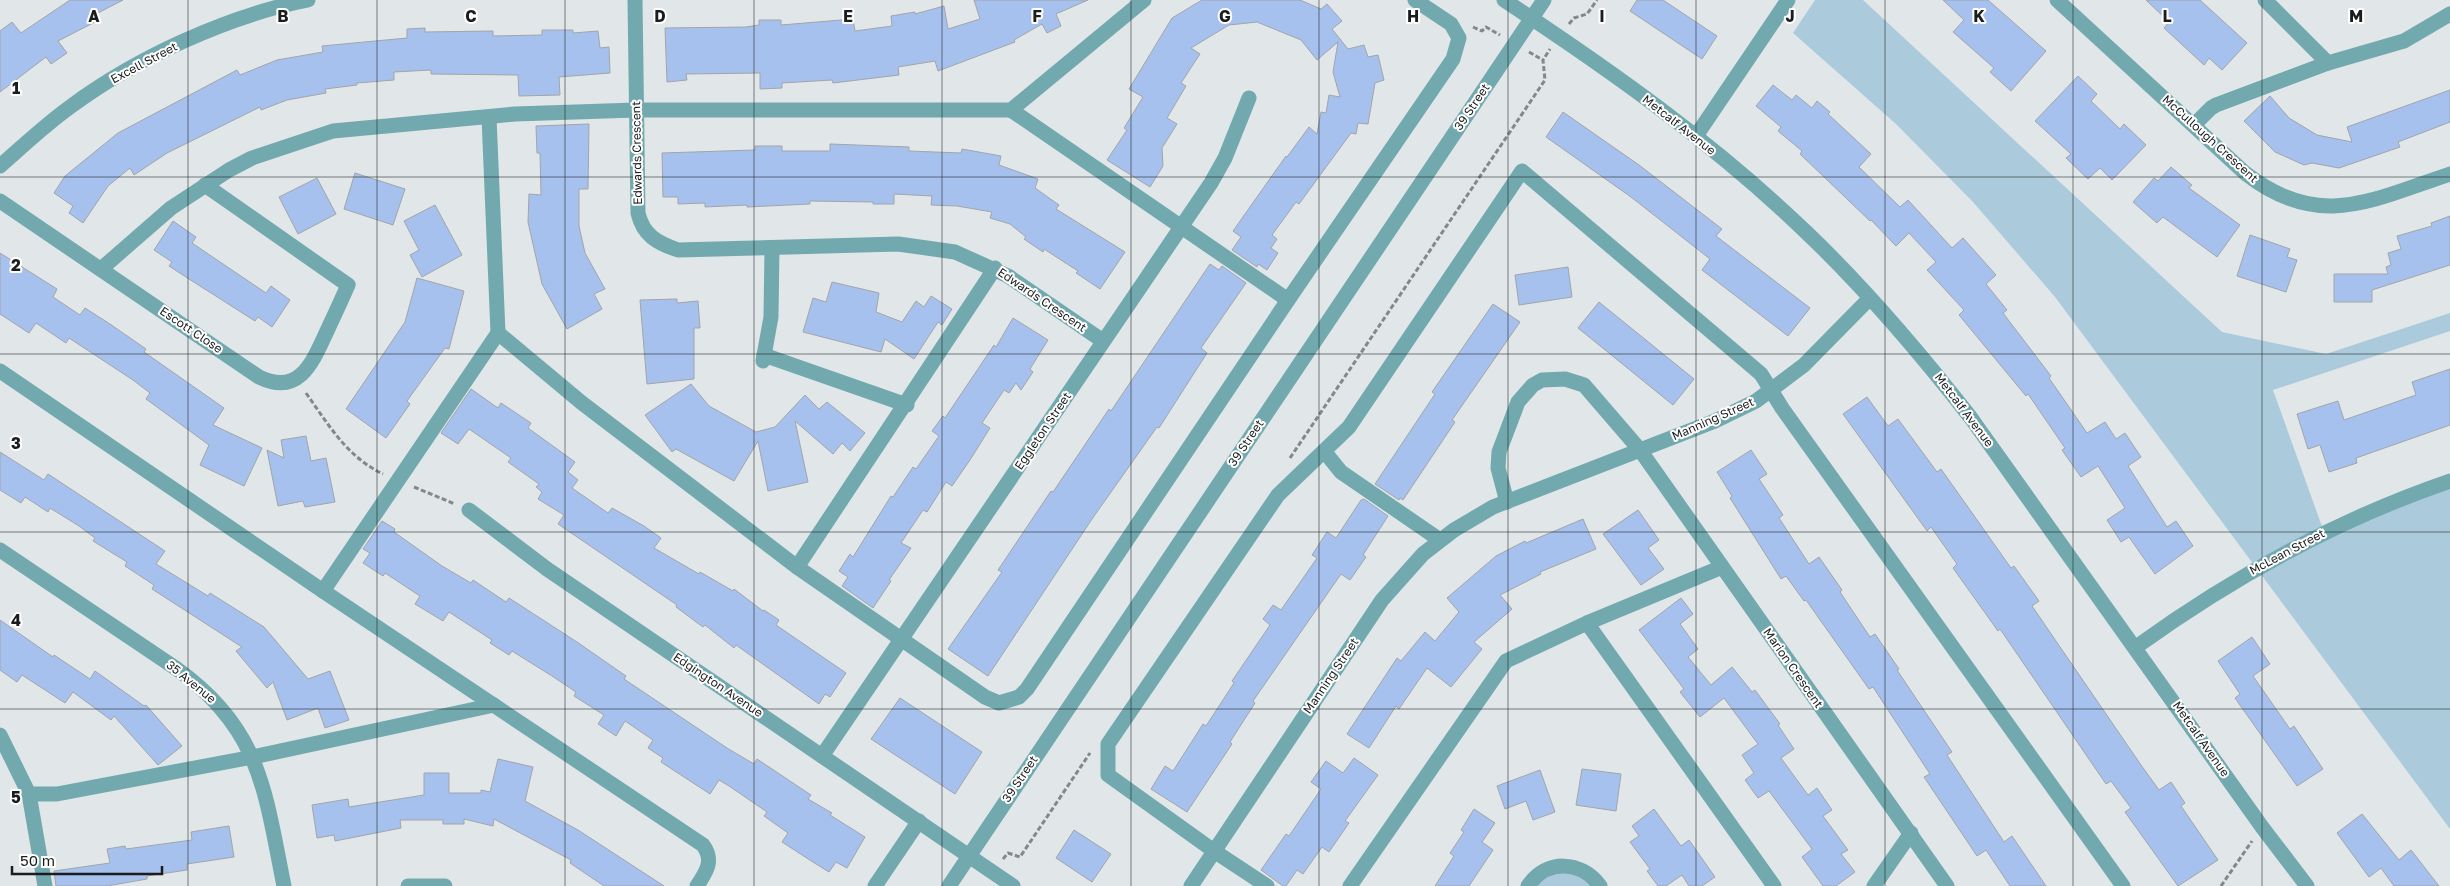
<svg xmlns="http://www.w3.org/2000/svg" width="2450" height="886" viewBox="0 0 2450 886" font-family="'Golos Text',sans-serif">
  <rect width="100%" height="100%" fill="#e1e6e9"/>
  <g fill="#abcbdc">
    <path d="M1815,0H1863L2222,332L2326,354L2450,313V331L2273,390L2324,532L2450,481V829L2055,297L1973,202L1896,124L1793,33Z"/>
    <path d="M1562,865L1600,886H1528Z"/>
  </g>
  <g fill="#a6c1ed" stroke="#a2a5a9">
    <path d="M70,0H123L94,15L97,21L58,41L67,53L51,64L46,57L0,92V31L12,22L21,33Z"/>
    <path d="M974,0H1088L1056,14L1061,26L1047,33L1042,24L1014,40L1015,42L938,71L935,61L898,67L899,75L833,83L832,80L782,83V88L760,89V73L686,74L687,80L667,82L665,28L746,27L759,25V20H781V25L853,19L855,31L892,26L891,16L915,12V14L944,6L948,29L980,19Z"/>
    <path d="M1202,0H1300L1321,9L1327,4L1342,21L1332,29L1348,49L1364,45L1368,57L1378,55L1384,80L1375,83L1368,124L1358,123L1356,134L1351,133L1299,204L1296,202L1272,235L1277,239L1271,248L1278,253L1267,270L1258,264L1257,267L1232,250L1241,237L1233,231L1286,156L1287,157L1309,127L1317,134L1321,112L1326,113L1329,95L1340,97L1333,72L1338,42L1317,60L1301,40L1257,22L1229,25L1191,48L1200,54L1181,83L1186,86L1167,118L1177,124L1162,148L1163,166L1150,187L1107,160L1127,130L1124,128L1143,97L1129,89L1149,56L1172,18Z"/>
    <path d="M1637,0H1663L1717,36L1702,59L1630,11Z"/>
    <path d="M1943,0H1988L2046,51L2011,91L1990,72L1994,68L1953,32L1964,20Z"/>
    <path d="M2146,0H2200L2247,43L2222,70L2209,58L2204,65L2164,28L2169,22Z"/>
    <path d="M425,28V32L493,31V36L542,35V30H573V33L598,31L600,48L609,47L610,73L559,77L560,95L519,96L518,75L431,74V70L394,72V80L357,83V85L325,89L326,93L287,100L261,110L260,107L167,153L134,175L130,168L108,186L83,223L69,213L73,206L54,193L65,176L118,133L237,70L240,75L277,60L323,52L322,46L407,38V29Z"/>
    <path d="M2078,76L2097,94L2091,101L2120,129L2124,124L2146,145L2112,180L2100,168L2088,179L2066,158L2071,154L2035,121Z"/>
    <path d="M1773,85L1792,100L1796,95L1812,108L1817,101L1830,112L1828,114L1871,154L1859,167L1900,207L1908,200L1952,248L1963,238L1996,275L1986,284L2007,310L2003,313L2051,376L2049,378L2087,433L2105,422L2116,439L2125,433L2141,457L2128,466L2167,527L2176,521L2193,546L2155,574L2129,537L2121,542L2107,520L2125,508L2098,466L2081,477L2062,450L2065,448L2028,394L2026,396L1959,315L1964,310L1927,270L1936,262L1909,233L1896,246L1871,220L1870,221L1800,154L1802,151L1778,131L1781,127L1756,106Z"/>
    <path d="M2450,90V122L2398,142L2400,147L2339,168L2312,163L2304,165L2275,152L2244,121L2270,96L2289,118L2317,135L2352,142L2347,127Z"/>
    <path d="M1563,112L1639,165L1722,229L1716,236L1810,308L1788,336L1702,270L1710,259L1631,197L1546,137Z"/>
    <path d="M589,124L588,189H579V226L585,253L605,289L594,294L602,309L567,329L542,284L528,222L529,194L541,195L540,153H537L536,126Z"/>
    <path d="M830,144L909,147V151L961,153L962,149L1001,156L999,165L1038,179L1035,188L1059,205L1056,209L1125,252L1100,289L1076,273L1078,271L1044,249L1043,252L1024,239L1026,237L1010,224L990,218L992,212L957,206L931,205L932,196L894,194V204H873V202L810,201V204L747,207V205L705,207V203L678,204V197H663L662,153L755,150V146H782V151H830Z"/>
    <path d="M2171,167L2192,185L2189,188L2240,225L2217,257L2163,217L2157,223L2133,202L2154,178L2158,181Z"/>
    <path d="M355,173L405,189L393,225L344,209Z"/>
    <path d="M317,178L336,214L298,234L279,197Z"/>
    <path d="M435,205L462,255L422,277L410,255L419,250L404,221Z"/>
    <path d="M2450,216V265L2372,290V302H2334V274H2388L2386,267L2391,265L2388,253L2401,249L2397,236L2432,226L2431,223Z"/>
    <path d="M173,221L196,237L192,243L266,293L271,286L290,300L272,327L258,317L255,321L189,279L169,266L172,262L154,250Z"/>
    <path d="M2250,235L2290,249L2287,257L2297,260L2286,292L2237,276Z"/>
    <path d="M0,253L57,289L53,297L80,315L85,308L110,324L146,349L144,352L224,408L213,425L262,448L244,486L200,465L209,445L146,399L150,393L133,380L69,338L66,343L36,323L29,333L0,314Z"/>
    <path d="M1210,264L1219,270L1222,266L1246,283L1201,348L1207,353L1159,428L1157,427L1092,519L988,676L948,649L1002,572L998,570L1051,491L1053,492L1109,409L1111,411Z"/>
    <path d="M1568,267L1572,297L1519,305L1515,275Z"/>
    <path d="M417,278L464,291L449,349L445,348L407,401L410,404L386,438L346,409L405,322Z"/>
    <path d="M832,282L879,293L876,312L902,322L916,301L924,307L931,296L952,309L942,325L938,322L914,359L885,339L881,352L803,332L813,298L826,302Z"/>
    <path d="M677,299V303L698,301L700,328H694V379L647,384L640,300Z"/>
    <path d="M1599,302L1694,379L1673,405L1578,328Z"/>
    <path d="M1493,304L1520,322L1452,420L1455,422L1403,500L1400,498L1399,500L1375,484L1435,394L1432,392Z"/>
    <path d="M1013,318L1048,340L1030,369L1033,372L1021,390L1016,383L1009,393L1004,390L982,423L990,428L970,460L952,486L946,482L927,512L923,510L901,543L911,548L889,580L891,581L873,608L842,586L848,577L839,571L850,554L853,557L891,496L893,497L913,467L916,469L939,436L932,431L943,416L945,418L994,345L996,347Z"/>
    <path d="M2450,369V425L2356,458L2357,463L2329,472L2320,445L2308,449L2297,414L2338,401L2344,420L2416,395L2412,382Z"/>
    <path d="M691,384L709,406L756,432L775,427L805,395L819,409L827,402L865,433L850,451L842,443L833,454L795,421L808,482L768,491L758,441L734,481L676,449L672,452L645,415Z"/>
    <path d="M471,389L498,408L501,403L531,423L528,428L575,462L568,472L578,480L572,488L608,513L612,508L644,526L661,538L654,548L699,574L700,572L733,591L734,589L763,611L764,610L779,620L776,625L846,673L830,697L825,694L819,704L736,645L734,648L705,625L703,627L676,607L677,605L558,524L564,515L538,499L542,492L536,487L539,484L508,462L511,458L469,429L458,444L441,433Z"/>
    <path d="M1867,397L1888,426L1898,419L1937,472L1941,469L2011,568L2014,566L2039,601L2032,606L2141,765L2159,790L2171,782L2185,803L2181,806L2218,860L2178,886L2125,812L2131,808L2111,781L2106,784L2000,629L1998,631L1953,568L1957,564L1931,527L1927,531L1843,414Z"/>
    <path d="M306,436L311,461L326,458L335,502L305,507L303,501L278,506L267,450L284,458L281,440Z"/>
    <path d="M1751,450L1767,474L1759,479L1783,515L1779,518L1809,564L1819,557L1842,590L1840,592L1870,637L1875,634L1899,669L1897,670L1952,752L1947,755L2004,842L2012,836L2046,886H2010L1986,850L1977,856L1924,777L1930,774L1873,687L1869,689L1806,600L1804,601L1786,576L1781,579L1730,498L1732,496L1717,472Z"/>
    <path d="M0,452L44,480L48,474L165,551L156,564L208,596L210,593L264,627L308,679L330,671L349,720L325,728L318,708L287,720L273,682L267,688L236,651L242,647L152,589L154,585L125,566L127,562L93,541L95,538L79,526L50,508L48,512L25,497L21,503L0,490Z"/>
    <path d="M1364,499L1388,516L1363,555L1366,557L1350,580L1341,574L1253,701L1255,703L1230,742L1232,744L1187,812L1151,789L1165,766L1173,771L1203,724L1206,726L1234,683L1232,681L1270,625L1263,619L1273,605L1281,610L1317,558L1312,555L1327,532L1336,538L1361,500Z"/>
    <path d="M1638,510L1659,540L1648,548L1664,569L1641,585L1603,534Z"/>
    <path d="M1583,519L1596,549L1540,572L1541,574L1500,595L1512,609L1474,642L1482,649L1451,687L1427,668L1399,709L1396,706L1369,748L1347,734L1397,658L1401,661L1425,632L1435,641L1459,612L1447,598L1496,556L1525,541L1526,543Z"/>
    <path d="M382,521L395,529L394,532L442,566L471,583L473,580L506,602L509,598L577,642L626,676L624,679L727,748L754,764L757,759L811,795L808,799L832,813L830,815L865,837L847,868L836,862L829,872L816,864L782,842L788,833L764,816L767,812L729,786L719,780L710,794L661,762L663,758L648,748L653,740L625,721L616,736L598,724L604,715L574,696L576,692L552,676L512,651L509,655L490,643L492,640L449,612L443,621L415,604L420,596L385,573L383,576L363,563L370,553L363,549Z"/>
    <path d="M1681,598L1693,614L1680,624L1698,649L1688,657L1711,685L1732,667L1752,692L1755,690L1780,724L1778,725L1794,749L1781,758L1808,795L1817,788L1832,810L1823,816L1848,850L1841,854L1855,872L1836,886H1823L1802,857L1812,849L1769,791L1758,798L1745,780L1754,773L1742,755L1758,744L1724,698L1700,717L1680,692L1684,689L1639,630Z"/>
    <path d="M0,620L53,657L54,655L90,679L95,671L144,706L146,705L182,746L158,765L114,716L111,720L73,692L65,703L22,675L17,682L0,670Z"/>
    <path d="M2252,637L2270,664L2253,676L2290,729L2294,726L2323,769L2297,786L2235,698L2240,694L2218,661Z"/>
    <path d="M900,698L982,752L955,794L871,739Z"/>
    <path d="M1354,758L1378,775L1345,821L1349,823L1329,852L1322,847L1303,874L1297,870L1286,886H1283L1261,870L1286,834L1289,836L1321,789L1311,782L1326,761L1343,773Z"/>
    <path d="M498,759L533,767L525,801L578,830L664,886H604L570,863L571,860L494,819L493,826L464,819V824H443V820H400L401,828L335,841L334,835L317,838L312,805L348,799L349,807L424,795V773H449V793H481V790L490,792Z"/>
    <path d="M1582,769L1621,774L1616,811L1576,805Z"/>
    <path d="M1540,770L1555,812L1533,820L1526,801L1505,809L1497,786Z"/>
    <path d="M1474,809L1495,823L1482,842L1493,850L1469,886H1435L1454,856L1450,853L1464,832L1461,830Z"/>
    <path d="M1654,809L1681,846L1689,840L1715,877L1702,886H1689L1682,875L1666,886H1658L1647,871L1650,869L1630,842L1639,836L1632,826Z"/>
    <path d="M2362,814L2399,860L2411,850L2439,886H2394L2381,868L2369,877L2337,833Z"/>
    <path d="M229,826L234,857L187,864V870L147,876V879L107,886H56L54,871L110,863L107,849L125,846L126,849L192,840L191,832Z"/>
    <path d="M1074,830L1111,854L1092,882L1056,858Z"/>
  </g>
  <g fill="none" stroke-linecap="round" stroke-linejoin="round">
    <g stroke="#84888a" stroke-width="3" stroke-dasharray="5 2.5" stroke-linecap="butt">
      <path d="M1569,24L1574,18L1587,14L1597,0"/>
      <path d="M1473,27L1482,31L1486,27L1500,35"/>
      <path d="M1529,52L1543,60"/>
      <path d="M306,393C328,424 347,457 383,474"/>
      <path d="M1290,458L1545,80L1543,60L1550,49"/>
      <path d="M414,487L455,504"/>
      <path d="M1003,859L1008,853L1020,857L1090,753"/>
      <path d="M2221,886L2252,841"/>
    </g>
    <g stroke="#72a9af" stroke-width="15">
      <path d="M635,0L638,213C643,235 657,243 678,250L898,244L955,252L1008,276L1103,341"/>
      <path d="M1504,0C1610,70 1715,144 1806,232C1866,289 1920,353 1971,418L2262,827L2307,886"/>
      <path d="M2057,0L2245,173C2319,231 2371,200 2450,174"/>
      <path d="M2265,0L2328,63"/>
      <path d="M1011,110L1288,300"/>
      <path d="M489,117L498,333L582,403L797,567L985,697L999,703L1019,697L1027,689L1288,300L1453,59L1459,38L1451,24L1415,0"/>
      <path d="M2194,125L2211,108L2216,105L2328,63L2404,41L2450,14"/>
      <path d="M1696,136L1788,0"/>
      <path d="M0,166C23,146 45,125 70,107C136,58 227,16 308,0"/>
      <path d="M0,201L259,377C300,397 313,361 327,331C334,316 341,301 348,285L205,185"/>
      <path d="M101,269L171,208L229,170L252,158L333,131L515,114L636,110H1011L1144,0"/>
      <path d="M764,355L907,405"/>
      <path d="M763,361L771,317L772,248"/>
      <path d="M0,371L323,591L498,333"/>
      <path d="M1324,451L1341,472L1440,540"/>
      <path d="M1507,502L1498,468L1499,452L1518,402L1533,385L1542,380L1565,379L1584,385L1640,450L1947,886"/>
      <path d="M469,510L547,569L1013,886"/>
      <path d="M0,550L177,669C261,729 265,792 284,886"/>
      <path d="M797,567L995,268"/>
      <path d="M323,591L703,845C714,860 707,871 697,886"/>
      <path d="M1587,623L1774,886"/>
      <path d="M2136,647C2233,577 2336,520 2450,481"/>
      <path d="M0,735L29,794L45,886"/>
      <path d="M822,756L1211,183L1225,158L1249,98"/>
      <path d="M29,794H57L253,757L494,705"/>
      <path d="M408,886H445"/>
      <path d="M875,886L919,821"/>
      <path d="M949,886L1544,0"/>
      <path d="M1191,886L1382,600L1423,554L1454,530L1493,507L1715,421L1756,401L1804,365L1870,298"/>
      <path d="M1267,886L1214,851L1108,775V744L1278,495L1349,427L1522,171L1761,374L1782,408L2123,886"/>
      <path d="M1350,886L1506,661L1587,623L1722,567"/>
      <path d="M1528,886C1546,859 1581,860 1600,886"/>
      <path d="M1874,886L1911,833"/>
    </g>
  </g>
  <path fill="none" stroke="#1b1d1d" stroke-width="1" stroke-opacity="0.55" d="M188,0V886M377,0V886M565,0V886M754,0V886M942,0V886M1131,0V886M1319,0V886M1508,0V886M1696,0V886M1885,0V886M2073,0V886M2262,0V886M0,177H2450M0,354H2450M0,532H2450M0,709H2450"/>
  <g text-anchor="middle" stroke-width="4" stroke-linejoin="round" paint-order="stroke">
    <g font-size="12" fill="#1b1d1d" stroke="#fff">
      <text transform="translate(144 63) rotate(-28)" y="4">Excell Street</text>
      <text transform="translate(1472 107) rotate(-56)" y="4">39 Street</text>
      <text transform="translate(1679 125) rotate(38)" y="4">Metcalf Avenue</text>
      <text transform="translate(2210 139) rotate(42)" y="4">McCullough Crescent</text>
      <text transform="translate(637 153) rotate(-91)" y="4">Edwards Crescent</text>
      <text transform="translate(1042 300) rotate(34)" y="4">Edwards Crescent</text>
      <text transform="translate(191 330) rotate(34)" y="4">Escott Close</text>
      <text transform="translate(1964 410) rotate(53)" y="4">Metcalf Avenue</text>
      <text transform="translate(1713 419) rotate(-24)" y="4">Manning Street</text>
      <text transform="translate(1043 431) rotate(-56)" y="4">Eggleton Street</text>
      <text transform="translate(1246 443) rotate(-56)" y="4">39 Street</text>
      <text transform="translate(2287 552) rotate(-28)" y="4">McLean Street</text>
      <text transform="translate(1793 668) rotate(55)" y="4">Marion Crescent</text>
      <text transform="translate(1331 676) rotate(-56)" y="4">Manning Street</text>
      <text transform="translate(191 682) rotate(39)" y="4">35 Avenue</text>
      <text transform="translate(718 685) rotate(34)" y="4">Edgington Avenue</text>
      <text transform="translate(2201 739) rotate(55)" y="4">Metcalf Avenue</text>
      <text transform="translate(1020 779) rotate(-56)" y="4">39 Street</text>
    </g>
  </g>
  <g font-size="16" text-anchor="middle" font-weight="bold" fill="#1b1d1d" stroke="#fff" stroke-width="4" stroke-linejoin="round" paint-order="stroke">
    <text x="94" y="22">A</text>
    <text x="283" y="22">B</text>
    <text x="471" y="22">C</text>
    <text x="660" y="22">D</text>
    <text x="848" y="22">E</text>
    <text x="1037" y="22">F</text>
    <text x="1225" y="22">G</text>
    <text x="1413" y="22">H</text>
    <text x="1602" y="22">I</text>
    <text x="1790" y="22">J</text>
    <text x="1979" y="22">K</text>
    <text x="2167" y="22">L</text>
    <text x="2356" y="22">M</text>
    <text x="16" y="94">1</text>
    <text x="16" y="271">2</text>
    <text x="16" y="449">3</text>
    <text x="16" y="626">4</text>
    <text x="16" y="803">5</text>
  </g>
  <path d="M12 866v8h150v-8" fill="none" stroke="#1b1d1d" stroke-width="2.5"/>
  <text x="20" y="866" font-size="15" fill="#1b1d1d" stroke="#ffffff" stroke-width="4" paint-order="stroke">50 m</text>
</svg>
